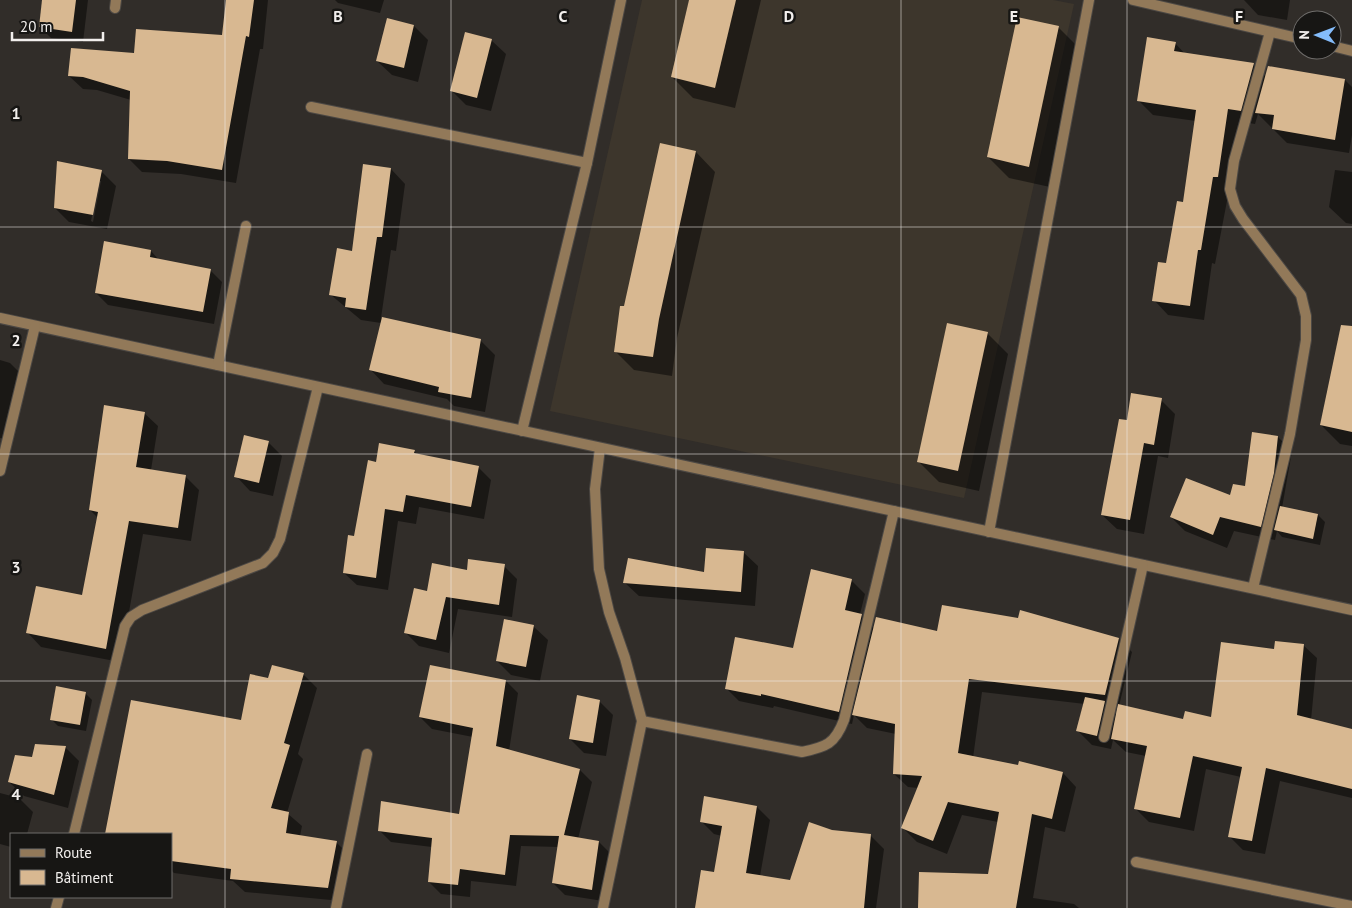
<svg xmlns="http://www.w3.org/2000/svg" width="1352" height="908" viewBox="0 0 1352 908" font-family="'PT Sans',sans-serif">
  <rect width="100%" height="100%" fill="#312d29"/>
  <path fill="#3d362c" d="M642,0H1053L1074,4L964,498L550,411Z"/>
  <g fill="#0007" fill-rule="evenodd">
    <path d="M44,0H88L83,42L51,38L40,27Z"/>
    <path d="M227,0H268L263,49H260L236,183L181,174L142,172L129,159L131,100L97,90L83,89L69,76L136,55L223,37Z"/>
    <path d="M335,0H384L380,13L338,3Z"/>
    <path d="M690,0H761L735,108L693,98L672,77Z"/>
    <path d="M1244,0H1290L1287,20L1258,15Z"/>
    <path d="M388,19L414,26L428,40L418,82L392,75L377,61Z"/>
    <path d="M1058,27L1079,48L1050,187L1009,178L988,157Z"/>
    <path d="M491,40L506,54L491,111L466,105L452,91Z"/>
    <path d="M1175,43L1186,55L1254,65L1266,77L1345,80L1352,87V135L1349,153L1287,143L1258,114L1255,124L1242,122L1215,264L1212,263L1204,320L1168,315L1154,300L1167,265L1184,203L1196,121L1153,115L1138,100Z"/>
    <path d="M661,145L696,152L715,172L677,338L672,376L634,370L615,351Z"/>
    <path d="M391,169L405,184L396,251L391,250L381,318L481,341L495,355L485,412L454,406L447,399L384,384L370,369L381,323L361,320L331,295L353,252Z"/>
    <path d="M1335,170L1352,172V224L1346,223L1329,207Z"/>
    <path d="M101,171L116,186L107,229L69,222L55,208ZM99,181H101L93,222L91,221Z"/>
    <path d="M151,251L159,260L210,270L222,282L214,324L108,305L96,293Z"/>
    <path d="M987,333L1008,354L979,491L939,482L918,461Z"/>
    <path d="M0,360L10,363L24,377L8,440L0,438Z"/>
    <path d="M1352,364V446L1340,444L1321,425Z"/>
    <path d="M1161,400L1175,414L1168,458L1158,456L1144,534L1117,529L1102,515L1129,422Z"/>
    <path d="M144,413L158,426L151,470L185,476L199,490L191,541L143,534L120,662L41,647L28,633L83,597L98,518L90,510Z"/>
    <path d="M1278,437L1292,451L1282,508L1318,515L1325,522L1320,545L1282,537L1277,531L1275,540L1234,531L1227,548L1185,531L1171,517L1231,497L1246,488Z"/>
    <path d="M268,442L282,456L273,496L250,491L236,476Z"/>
    <path d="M414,451L419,456L478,467L491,480L484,519L419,507L416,524L398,521L388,590L357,585L344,573L377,463Z"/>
    <path d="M743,552L758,566L755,606L639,596L624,582L705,573Z"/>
    <path d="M504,566L517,579L512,617L458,609L449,653L419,646L406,633L428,592L468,571Z"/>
    <path d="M852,581L865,594L860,614L874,628L938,632L1019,620L1021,611L1119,639L1132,652L1119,706L1184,720L1212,718L1275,650L1303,645L1317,658L1311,720L1352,730V798L1280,781L1265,854L1243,850L1229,836L1241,777L1206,769L1194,831L1149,822L1135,808L1146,756L1126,752L1113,740L1111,749L1092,745L1078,731L1085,704L982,692L973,758L1063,773L1076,787L1065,832L1045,827L1033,898L1074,904L1079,908H929L989,876L998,822L962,815L947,854L917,842L903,828L918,788L908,787L894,774L896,734L867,728L854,715L852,724L774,706L773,708L739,701L726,688L794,649ZM1108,707L1119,708L1117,715Z"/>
    <path d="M533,626L548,640L540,681L511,675L497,661Z"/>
    <path d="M303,674L317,688L298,754L303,759L287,813L302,826L300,836L336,842L350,856L342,901L245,892L233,881L174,873L171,870V834H107L132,701L242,721L269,679Z"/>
    <path d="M506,681L518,693L509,751L580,770L592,782L578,839L599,842L611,854L603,901L565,895L553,883L559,847L521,846L516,886L471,881L470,897L441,894L429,882L432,847L391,842L379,830L460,816L473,737L432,729L420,717Z"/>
    <path d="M85,693L92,700L86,731L58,726L51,719Z"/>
    <path d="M599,701L613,715L606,756L584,753L570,739Z"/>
    <path d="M65,747L79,761L68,808L24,796L9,782L33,758Z"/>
    <path d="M0,793L19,798L33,812L27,834H11V847L0,844Z"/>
    <path d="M757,807L770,820L760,876L788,889L831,831L870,835L884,849L876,908H696L715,873L722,836L714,834L701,821Z"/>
  </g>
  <g fill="#d8b891">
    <path d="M42,0H76L72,32L39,27Z"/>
    <path d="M226,0H254L249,37L246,36L222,170L167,161L128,159L130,91L83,77L68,76L71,48L134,53L136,29L222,35Z"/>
    <path d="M689,0H736L715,88L671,77Z"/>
    <path d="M1017,17L1059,26L1029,167L987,157Z"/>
    <path d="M387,18L414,25L404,68L376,61Z"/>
    <path d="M465,32L492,39L477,98L450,91Z"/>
    <path d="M1147,37L1176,42L1174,51L1254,63L1241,111L1228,109L1218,177H1213L1201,250H1198L1190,306L1152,301L1158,262L1166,263L1177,201L1183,202L1196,110L1137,101Z"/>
    <path d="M1268,66L1345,79L1335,140L1272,129L1274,115L1255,113Z"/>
    <path d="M660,143L696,151L659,319L653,357L614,352L620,306H624Z"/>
    <path d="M57,161L102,170L93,215L54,208Z"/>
    <path d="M363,164L391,168L382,237H377L366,310L345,307L346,298L329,295L337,248L352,251Z"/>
    <path d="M104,241L151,250L150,257L211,269L203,312L95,293Z"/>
    <path d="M382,317L481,339L471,398L438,392L439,387L369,370Z"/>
    <path d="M947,323L988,332L958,471L917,462Z"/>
    <path d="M1341,325L1352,326V432L1320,425Z"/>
    <path d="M1131,393L1162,398L1154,445L1144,443L1130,520L1101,515L1119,419L1127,420Z"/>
    <path d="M104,405L145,412L136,467L186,475L178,528L129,521L106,649L26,633L36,586L82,595L98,512L89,510Z"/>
    <path d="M1252,432L1278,436L1274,473L1261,527L1220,517L1213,535L1170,517L1186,478L1230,495L1233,484L1245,486Z"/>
    <path d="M244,435L269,441L259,483L234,477Z"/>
    <path d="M379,443L415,450L414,453L479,466L471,507L406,495L403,512L385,509L376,578L343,573L348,535L354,536L368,460L376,462Z"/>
    <path d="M1280,506L1318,514L1313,539L1274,530Z"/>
    <path d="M706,548L744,551L741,592L623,583L628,558L704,572Z"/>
    <path d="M468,559L505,564L499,605L446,597L436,640L404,633L414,588L427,591L432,563L467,570Z"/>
    <path d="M811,569L852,579L845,610L862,614L839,712L761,694V696L725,689L735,637L793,648Z"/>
    <path d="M942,605L1018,618L1020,610L1119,638L1105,695L969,679L958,753L1018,765L1019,761L1063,772L1052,819L1032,814L1016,908H918L919,872L988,874L999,812L948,802L933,841L901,828L922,776L893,774L895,724L852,715L876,617L937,631Z"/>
    <path d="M504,619L534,625L526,667L496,661Z"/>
    <path d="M1275,641L1304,644L1297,715L1352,729V789L1266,768L1252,841L1228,837L1242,767L1193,756L1180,818L1134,809L1147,746L1111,739L1118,704L1183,719L1185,711L1211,717L1221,642L1274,649Z"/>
    <path d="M272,665L304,673L284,743L290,745L271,808L289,812L286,833L337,841L328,888L230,879L231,869L171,861V834H105L131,700L241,720L250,674L268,678Z"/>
    <path d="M430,665L506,680L496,746L580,769L564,835L599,841L592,890L552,883L559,836L510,835L505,875L460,869L458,885L428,882L432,838L378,831L381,801L459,814L473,728L419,717Z"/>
    <path d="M56,686L86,692L80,725L50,720Z"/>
    <path d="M577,695L600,700L593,743L569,739Z"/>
    <path d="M1085,697L1105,701L1097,736L1076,731Z"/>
    <path d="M35,744L66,746L54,795L8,782L15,755L32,757Z"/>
    <path d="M704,796L757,806L746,873L790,880L809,822L832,830L871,834L864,908H695L701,870L714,872L722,826L700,822Z"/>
  </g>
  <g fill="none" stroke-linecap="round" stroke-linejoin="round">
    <defs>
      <g id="street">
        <path d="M1133,0L1302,39"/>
        <path d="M115,8L116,0"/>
        <path d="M1332,46L1352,51"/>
        <path d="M311,107L587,163"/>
        <path d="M0,318L1352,610"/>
        <path d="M218,365L246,226"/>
        <path d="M522,431L587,163L621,0"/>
        <path d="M600,448L595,489L599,569L609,612L625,658L642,721L603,908"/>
        <path d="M0,471L35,326"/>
        <path d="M989,532L1089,0"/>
        <path d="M1253,588L1290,434L1306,340V316L1301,295L1243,219L1235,206L1230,189L1234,161L1270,32"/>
        <path d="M642,721L802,752C826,747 835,744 844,720L894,511"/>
        <path d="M1104,737L1143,565"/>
        <path d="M74,834L125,626L131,617L142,610L263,563L273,553L280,539L318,387"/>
        <path d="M1136,862L1352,906"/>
        <path d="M56,908L59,897"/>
        <path d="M336,908L367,754"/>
      </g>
    </defs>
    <use href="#street" stroke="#4c4844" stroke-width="12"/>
    <use href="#street" stroke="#927959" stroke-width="10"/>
  </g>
  <path fill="none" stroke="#f2efed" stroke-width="1" stroke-opacity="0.55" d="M225,0V908M451,0V908M676,0V908M901,0V908M1127,0V908M0,227H1352M0,454H1352M0,681H1352"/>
  <g font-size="16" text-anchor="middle" font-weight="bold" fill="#f2efed" stroke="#171614" stroke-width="5" stroke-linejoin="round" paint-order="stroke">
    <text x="338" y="22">B</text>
    <text x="563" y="22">C</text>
    <text x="789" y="22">D</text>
    <text x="1014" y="22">E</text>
    <text x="1239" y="22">F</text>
    <text x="16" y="119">1</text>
    <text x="16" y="346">2</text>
    <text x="16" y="573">3</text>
    <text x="16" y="800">4</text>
  </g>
  <rect x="10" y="833" width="162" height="65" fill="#171614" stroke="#6f6d6b"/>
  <rect x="20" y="849" width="25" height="8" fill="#927959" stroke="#6f6d6b"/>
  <text x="55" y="858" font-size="15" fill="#f2efed">Route</text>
  <rect x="20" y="870" width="25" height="15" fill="#d8b891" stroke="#6f6d6b"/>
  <text x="55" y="883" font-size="15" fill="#f2efed">Bâtiment</text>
  <g transform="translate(1317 35) rotate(271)"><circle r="24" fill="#171614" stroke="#6f6d6b"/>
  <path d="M0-4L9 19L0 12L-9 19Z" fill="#84bcfb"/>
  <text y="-8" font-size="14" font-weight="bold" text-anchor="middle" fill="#f2efed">N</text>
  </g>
  <path d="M12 32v8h91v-8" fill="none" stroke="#f2efed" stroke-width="2.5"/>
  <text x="20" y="32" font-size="15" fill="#f2efed" stroke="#171614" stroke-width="4" paint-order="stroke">20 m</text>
</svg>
